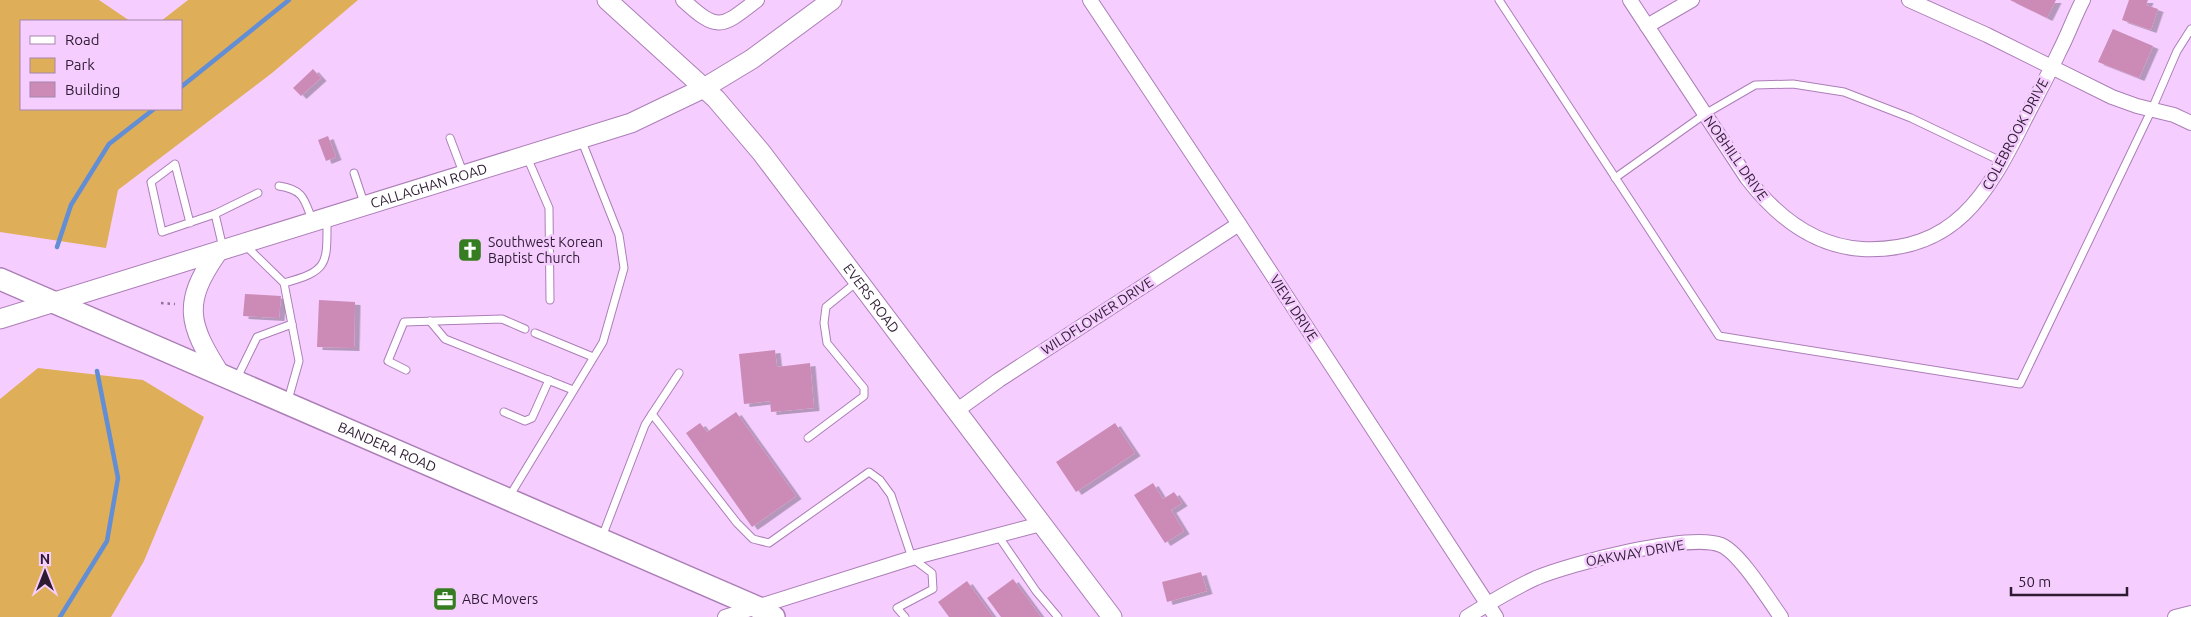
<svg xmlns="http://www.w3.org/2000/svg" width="2191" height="617" viewBox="0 0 2191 617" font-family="Ubuntu,sans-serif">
  <defs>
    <filter id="shadow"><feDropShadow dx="5.5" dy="3" stdDeviation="0" flood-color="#0004"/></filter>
  </defs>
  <rect width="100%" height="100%" fill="#f5ceff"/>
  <g fill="#dfae59">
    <path d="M0,0H99L130,21H21V109H181V21H161L188,0H358L272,73L118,190L106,248L0,232Z"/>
    <path d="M38,368L143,380L204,417L144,561L111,617H0V399Z"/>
  </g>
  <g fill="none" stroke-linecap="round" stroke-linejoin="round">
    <g stroke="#628ed6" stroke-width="4.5">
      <path d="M181,87L289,0"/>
      <path d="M57,247L71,205L109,144L154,109"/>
      <path d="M60,617L107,541L118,478L97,371"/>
    </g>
  </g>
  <g fill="#cc8bb6" filter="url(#shadow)">
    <path d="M2010,0H2056L2047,18Z"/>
    <path d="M2129,0H2148L2146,5L2158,9L2151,30L2122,20Z"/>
    <path d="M2113,29L2153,46L2139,78L2098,62Z"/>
    <path d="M313,69L321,78L301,96L293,88Z"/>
    <path d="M328,136L336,157L326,161L318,140Z"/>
    <path d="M245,294L281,296L279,318L243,316Z"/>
    <path d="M319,300L355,302L354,348L317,347Z"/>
    <path d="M775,350L777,367L810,363L814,408L771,412L770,401L744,404L739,354Z"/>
    <path d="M736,412L796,496L752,527L686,433L700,423L707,432Z"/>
    <path d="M1115,423L1135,453L1076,492L1056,462Z"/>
    <path d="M1153,483L1163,499L1174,492L1182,503L1171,510L1184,531L1165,543L1134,495Z"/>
    <path d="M1201,572L1207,591L1167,602L1162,582Z"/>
    <path d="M1013,579L1041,617H1001L987,598Z"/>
    <path d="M967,581L993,617H949L938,602Z"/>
  </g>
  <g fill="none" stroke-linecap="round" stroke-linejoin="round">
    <defs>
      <g id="service">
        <path d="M1499,0L1719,336L2020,384L2152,109L2177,51L2191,29"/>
        <path d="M450,138L464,175"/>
        <path d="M527,157L549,208L550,300"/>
        <path d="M354,173L365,206"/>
        <path d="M1615,178L1705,114L1755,85L1793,84L1844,92L1911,118L2003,162"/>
        <path d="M279,186C305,190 304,200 313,222"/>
        <path d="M190,223L175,164L151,182L162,232L215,214"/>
        <path d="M246,246L284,283L299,361L288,400"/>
        <path d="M223,248L215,214L258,193"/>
        <path d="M284,283C329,271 327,264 327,220"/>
        <path d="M430,321L445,339L573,390"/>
        <path d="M535,333L593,357"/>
        <path d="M406,370L388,361L404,322L502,319L525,329"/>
        <path d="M237,378L257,337L292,324"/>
        <path d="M504,412L525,421L532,418L549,380"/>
        <path d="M652,414L679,373"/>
        <path d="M808,438L864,396V388L827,343L824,323L826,307L858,281"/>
        <path d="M509,497L603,342L624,268L619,235L581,139"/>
        <path d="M602,537L645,425L652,414L737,523L753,539L769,543L869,472L880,480L891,495L912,558L932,573L933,589L897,608L905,617"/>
        <path d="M999,537L1036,591L1058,617"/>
      </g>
      <g id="minor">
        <path d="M683,0C718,32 721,28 757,0"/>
        <path d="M1090,0L1239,224L1496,617"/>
        <path d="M1630,0L1747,178C1776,216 1813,246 1862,249C1954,253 1987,195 2023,123C2035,99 2048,76 2059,52C2068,35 2074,17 2083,0"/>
        <path d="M1909,0L1987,35L2112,97L2137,106L2174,115L2191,123"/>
        <path d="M1647,26L1692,0"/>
        <path d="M956,411L999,380L1239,224"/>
        <path d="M725,617L912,558L1041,524"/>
        <path d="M1467,617C1489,603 1512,589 1536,578C1569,564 1690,532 1721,545C1740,553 1768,599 1781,617"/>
        <path d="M2175,617L2191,613"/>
      </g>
      <g id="secondary">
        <path id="s1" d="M607,0L716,99L761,152L1112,617"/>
        <path d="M217,253C182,303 188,324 220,374"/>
        <path id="s2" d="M0,319L631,123L704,88L752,59L832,0"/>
      </g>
      <g id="primary">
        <path id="s3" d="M0,279L759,608L774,617"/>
      </g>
    </defs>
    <use href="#service" stroke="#ac7eb7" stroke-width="9"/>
    <use href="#minor" stroke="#ac7eb7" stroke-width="16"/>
    <use href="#secondary" stroke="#ac7eb7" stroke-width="21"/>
    <use href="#primary" stroke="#ac7eb7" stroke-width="24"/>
    <path stroke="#8f7296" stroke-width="2.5" stroke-dasharray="2.5 4" stroke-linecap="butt" d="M161,303L175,304"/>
    <use href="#service" stroke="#fff" stroke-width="7"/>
    <use href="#minor" stroke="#fff" stroke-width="14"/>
    <use href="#secondary" stroke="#fff" stroke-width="19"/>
    <use href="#primary" stroke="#fff" stroke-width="21"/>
  </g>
  <defs>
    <symbol id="church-square" viewBox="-11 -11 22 22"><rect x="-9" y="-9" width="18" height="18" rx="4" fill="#367d22" stroke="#f5ceff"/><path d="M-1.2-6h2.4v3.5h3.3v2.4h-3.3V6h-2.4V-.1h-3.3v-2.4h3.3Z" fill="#fff"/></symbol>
    <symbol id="office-square" viewBox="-11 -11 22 22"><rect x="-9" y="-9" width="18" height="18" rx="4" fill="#367d22" stroke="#f5ceff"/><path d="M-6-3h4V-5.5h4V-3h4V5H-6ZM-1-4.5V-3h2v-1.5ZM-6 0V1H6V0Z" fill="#fff"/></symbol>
  </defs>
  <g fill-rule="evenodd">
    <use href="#church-square" x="456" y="236" width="28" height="28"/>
    <use href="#office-square" x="431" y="585" width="28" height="28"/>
  </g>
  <g text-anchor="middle" stroke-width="5" stroke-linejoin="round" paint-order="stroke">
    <g font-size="14" fill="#2e1b32" stroke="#f5ceff">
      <text transform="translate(2015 134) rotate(-62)" y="5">COLEBROOK DRIVE</text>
      <text transform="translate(1736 158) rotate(55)" y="5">NOBHILL DRIVE</text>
      <text dy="5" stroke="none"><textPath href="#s2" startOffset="449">CALLAGHAN ROAD</textPath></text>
      <text dy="5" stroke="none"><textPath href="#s1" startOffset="400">EVERS ROAD</textPath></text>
      <text transform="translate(1294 308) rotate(57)" y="5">VIEW DRIVE</text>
      <text transform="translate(1097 316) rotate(-33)" y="5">WILDFLOWER DRIVE</text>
      <text dy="5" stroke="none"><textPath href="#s3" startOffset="422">BANDERA ROAD</textPath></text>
      <text transform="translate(1635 553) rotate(-10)" y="5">OAKWAY DRIVE</text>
    </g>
    <g font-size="14" fill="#2e1b32" stroke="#f5ceff" text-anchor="start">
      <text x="488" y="247">Southwest Korean<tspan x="488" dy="16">Baptist Church</tspan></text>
      <text x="462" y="604">ABC Movers</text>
    </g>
  </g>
  <rect x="20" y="20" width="162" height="90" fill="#f5ceff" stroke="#a586ad"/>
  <rect x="30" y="36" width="25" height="8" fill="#ffffff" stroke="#a586ad"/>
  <text x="65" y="45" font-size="15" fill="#2e1b32">Road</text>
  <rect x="30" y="58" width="25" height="15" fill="#dfae59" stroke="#a586ad"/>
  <text x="65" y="70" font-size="15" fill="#2e1b32">Park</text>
  <rect x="30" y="82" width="25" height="15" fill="#cc8bb6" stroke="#a586ad"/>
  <text x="65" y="95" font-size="15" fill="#2e1b32">Building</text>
  <g transform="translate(45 572)" stroke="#f5ceff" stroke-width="4" paint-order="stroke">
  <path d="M0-4L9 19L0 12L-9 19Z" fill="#2e1b32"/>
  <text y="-8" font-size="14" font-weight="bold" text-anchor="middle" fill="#2e1b32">N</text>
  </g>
  <path d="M2011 587v8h116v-8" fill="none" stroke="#2e1b32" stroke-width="2.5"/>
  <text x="2018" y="587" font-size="15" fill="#2e1b32" stroke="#f5ceff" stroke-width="4" paint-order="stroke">50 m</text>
</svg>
